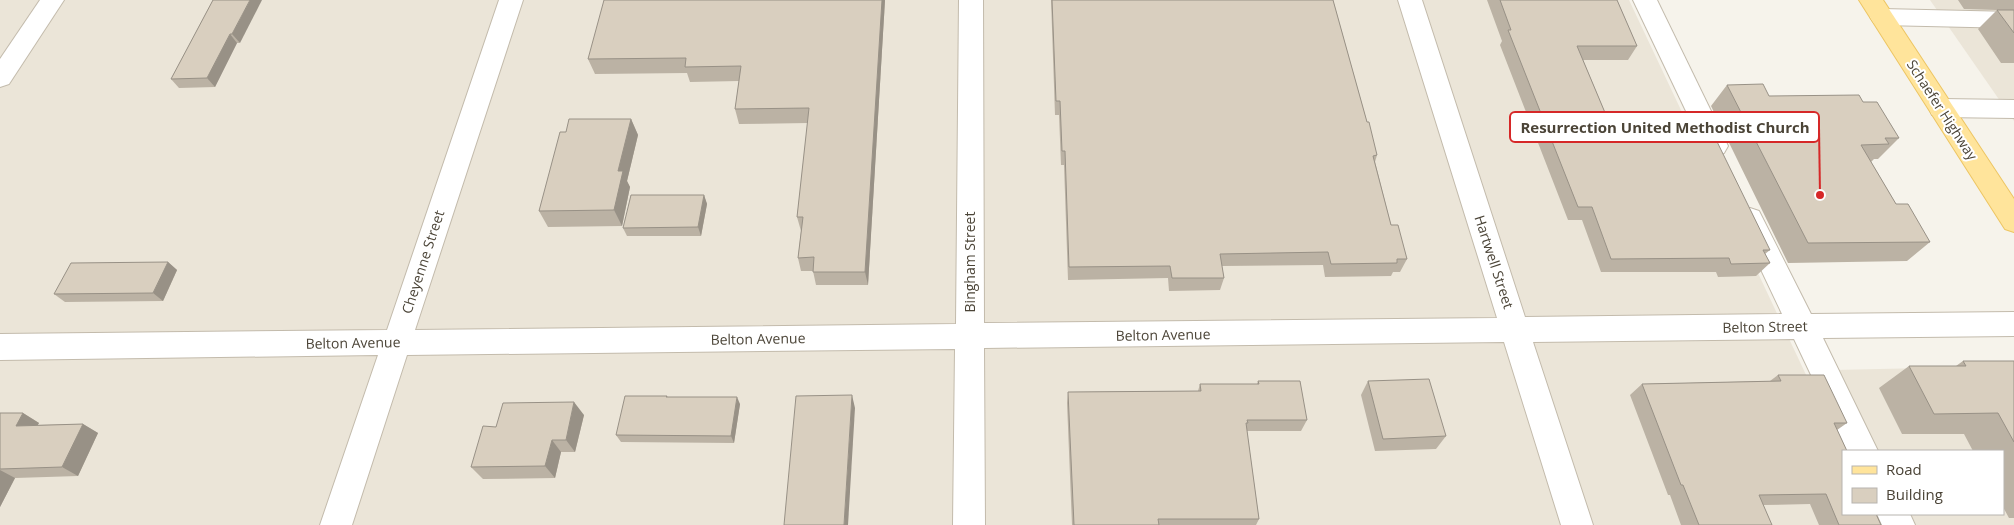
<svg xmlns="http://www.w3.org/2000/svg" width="2014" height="525" viewBox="0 0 2014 525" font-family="'Open Sans',sans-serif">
  <rect width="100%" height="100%" fill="#f6f3eb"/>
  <g fill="#ebe5d8">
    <path d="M0,0H1629L1843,453V514L1877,525H0Z"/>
    <path d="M1930,0H2014V121Z"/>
    <path d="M2014,366V525H1911L1905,514H2003V451H1874L1834,370Z"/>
  </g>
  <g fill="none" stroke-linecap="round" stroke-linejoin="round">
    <defs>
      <g id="minor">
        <path d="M40,0H64L9,84L0,87V59Z"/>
        <path d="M499,0H523L415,330L956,324L959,0H983L984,323L1497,318L1398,0H1422L1525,317L1782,314L1737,219L1741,211L1750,208L1759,211L1811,314L2014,312V336L1823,338L1878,451H1847L1794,339L1533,342L1593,525H1561L1504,342L984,348L985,525H953L955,349L407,355L352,525H320L378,355L0,360V334L387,330Z"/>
        <path d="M1633,0H1657L1728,146L1724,153L1715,156L1706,153Z"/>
        <path d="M1882,9L2014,12V28L1882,25L1874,23L1870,17L1874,11Z"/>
        <path d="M1941,99L2014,100V118L1941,117L1932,115L1929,108L1932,101Z"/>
        <path d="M1877,514H1910L1915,525H1882Z"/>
      </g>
      <path id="major" d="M1859,0H1883L2014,199V232L2005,229Z"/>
    </defs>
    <use href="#minor" stroke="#c3bbac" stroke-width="2"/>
    <use href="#major" stroke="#edc562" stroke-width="2"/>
    <use href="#minor" fill="#fff" fill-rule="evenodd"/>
    <use href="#major" fill="#ffe49b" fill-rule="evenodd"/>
  </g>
  <g fill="#bbb2a4">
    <path d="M213,0L240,43H237L215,87L179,88L171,79Z"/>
    <path d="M885,0L868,285H816L813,271H801L798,258L801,231L797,217L808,123L739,124L735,109L739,81L690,82L687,73L595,74L588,59Z"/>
    <path d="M1051,0H1333L1367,122L1377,155L1375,162L1391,225L1407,259L1400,272H1393L1391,276L1325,277L1323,265L1222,266L1224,278L1220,290L1169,291L1168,278L1068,280L1064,165H1061L1059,115H1055Z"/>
    <path d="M1487,0H1617L1637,46L1628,60H1583L1606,115L1770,250L1765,254L1770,263L1756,276L1718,277L1716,272H1601L1582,220H1568L1500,45L1502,41Z"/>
    <path d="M1958,0H2014V63H2001L1978,29L1997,10L1964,9Z"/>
    <path d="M1727,85L1769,96L1863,102L1899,138L1878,159H1874L1871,162L1896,204L1930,242L1907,261L1788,263L1711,106Z"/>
    <path d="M631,119L638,135L627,181L630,187L622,226L548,227L539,211Z"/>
    <path d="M704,195L707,204L701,236H627L623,228Z"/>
    <path d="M168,262L177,270L163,301L65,302L54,294Z"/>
    <path d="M1963,361H2014V518H2009L2003,507V451H1973L1964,434H1902L1879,388L1909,366H1956Z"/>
    <path d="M1778,375L1847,423L1837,430L1881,525H1819L1810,504L1763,505L1772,525H1681L1670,495H1668L1630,395L1642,384L1770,381Z"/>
    <path d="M1258,381L1307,420L1301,431H1247L1259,519L1256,525H1072L1067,403L1068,392L1198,391L1200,384H1257Z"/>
    <path d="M1368,381L1446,436L1436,449L1375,451L1361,395Z"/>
    <path d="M667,396L668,397L740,404L734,443L621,442L616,435Z"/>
    <path d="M0,413H23L39,423L37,425L83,424L98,433L78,476L15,478L0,507Z"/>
    <path d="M584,415L575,452H561L555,478L483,479L471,467L496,427Z"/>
  </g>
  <g fill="#989186">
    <path d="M250,0H262L240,43L232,34Z"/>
    <path d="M882,0H885L868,285L865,272Z"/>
    <path d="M230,34L237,43L215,87L207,78Z"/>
    <path d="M631,119L638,135L627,181L630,187L622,226L614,210L618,171Z"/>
    <path d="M704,195L707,204L701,236L698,227Z"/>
    <path d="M168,262L177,270L163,301L153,293Z"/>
    <path d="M852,395L855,408L848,525H844Z"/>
    <path d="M737,397L740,404L734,443L731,436Z"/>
    <path d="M574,402L584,415L575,452L566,440Z"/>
    <path d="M23,413L39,423L32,435L16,426Z"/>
    <path d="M83,424L98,433L78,476L62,467Z"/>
    <path d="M552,440L561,452L555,478L545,466Z"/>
    <path d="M0,470L15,478L0,507Z"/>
  </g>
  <g fill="#d9cfbf" stroke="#989186">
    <path d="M213,0H250L232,34H230L207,78L171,79Z"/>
    <path d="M604,0H882L865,272H813L814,257L798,258L803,217H797L809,108L735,109L741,66L685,67L686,58L588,59Z"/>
    <path d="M1052,0H1333L1367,122H1369L1377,155L1373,156L1391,225H1398L1407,259H1397V263L1331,264L1328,252L1220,254L1224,278H1172L1170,266L1069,267L1065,151H1062L1060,101H1056Z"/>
    <path d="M1500,0H1617L1637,46H1577L1606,115L1703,113L1770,250H1763L1770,263L1731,264L1729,258L1611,259L1592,207H1578L1508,30H1511Z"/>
    <path d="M1997,10H2014V33Z"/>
    <path d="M1763,84L1769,96L1859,95L1863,102H1877L1899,138H1885L1889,144L1861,145L1896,204H1908L1930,242L1808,243L1727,85Z"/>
    <path d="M569,119H631L618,171H623L614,210L539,211L560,132H566Z"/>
    <path d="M631,195H704L698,227L623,228Z"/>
    <path d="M168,262L153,293L54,294L71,263Z"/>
    <path d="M1963,361H2014V442L1998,413L1934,414L1909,366H1966Z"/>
    <path d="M1778,375H1824L1847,423H1834L1847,451H1843V514H1876L1881,525H1839L1826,494L1759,495L1772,525H1699L1683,485H1681L1642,384L1781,381Z"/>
    <path d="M1429,379L1446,436L1383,439L1368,381Z"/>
    <path d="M1258,381H1300L1307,420H1247L1248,423H1246L1259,519H1158L1159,525H1074L1068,392L1201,391L1200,384H1259Z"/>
    <path d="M852,395L844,525H784L796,396Z"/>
    <path d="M625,396H667L666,397H737L731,436L616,435Z"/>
    <path d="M574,402L566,440H552L545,466L471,467L483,426L496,427L503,403Z"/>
    <path d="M0,413H23L16,426L83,424L62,467L0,469Z"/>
  </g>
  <g text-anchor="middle" stroke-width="4" stroke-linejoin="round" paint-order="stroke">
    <g font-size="14" fill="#4b4437" stroke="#fff">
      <text transform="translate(1942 110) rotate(57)" y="5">Schaefer Highway</text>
      <text transform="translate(423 262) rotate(-72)" y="5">Cheyenne Street</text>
      <text transform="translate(970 262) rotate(-90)" y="5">Bingham Street</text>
      <text transform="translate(1494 262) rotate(72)" y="5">Hartwell Street</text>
      <text transform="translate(1765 327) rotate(-1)" y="5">Belton Street</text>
      <text transform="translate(1163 335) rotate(-1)" y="5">Belton Avenue</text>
      <text transform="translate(758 339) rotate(-1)" y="5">Belton Avenue</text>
      <text transform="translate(353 343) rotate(-1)" y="5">Belton Avenue</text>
    </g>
  </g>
  <path fill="none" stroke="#d62828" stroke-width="2" d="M1820 195L1819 127"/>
  <circle fill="#d62828" stroke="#fff" stroke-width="2" cx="1820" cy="195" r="5"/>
  <rect fill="#fff" stroke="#d62828" stroke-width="2" x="1510" y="112" width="309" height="30" rx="5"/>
  <g font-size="15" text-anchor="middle" font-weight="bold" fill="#4b4437">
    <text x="1665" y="133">Resurrection United Methodist Church</text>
  </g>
  <rect x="1842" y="450" width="162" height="65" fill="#ffffff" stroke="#b7b4af"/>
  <rect x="1852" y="466" width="25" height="8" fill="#ffe49b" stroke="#b7b4af"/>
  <text x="1886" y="475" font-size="15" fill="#4b4437">Road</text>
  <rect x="1852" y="488" width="25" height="15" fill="#d9cfbf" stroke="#b7b4af"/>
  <text x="1886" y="500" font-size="15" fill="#4b4437">Building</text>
</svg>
